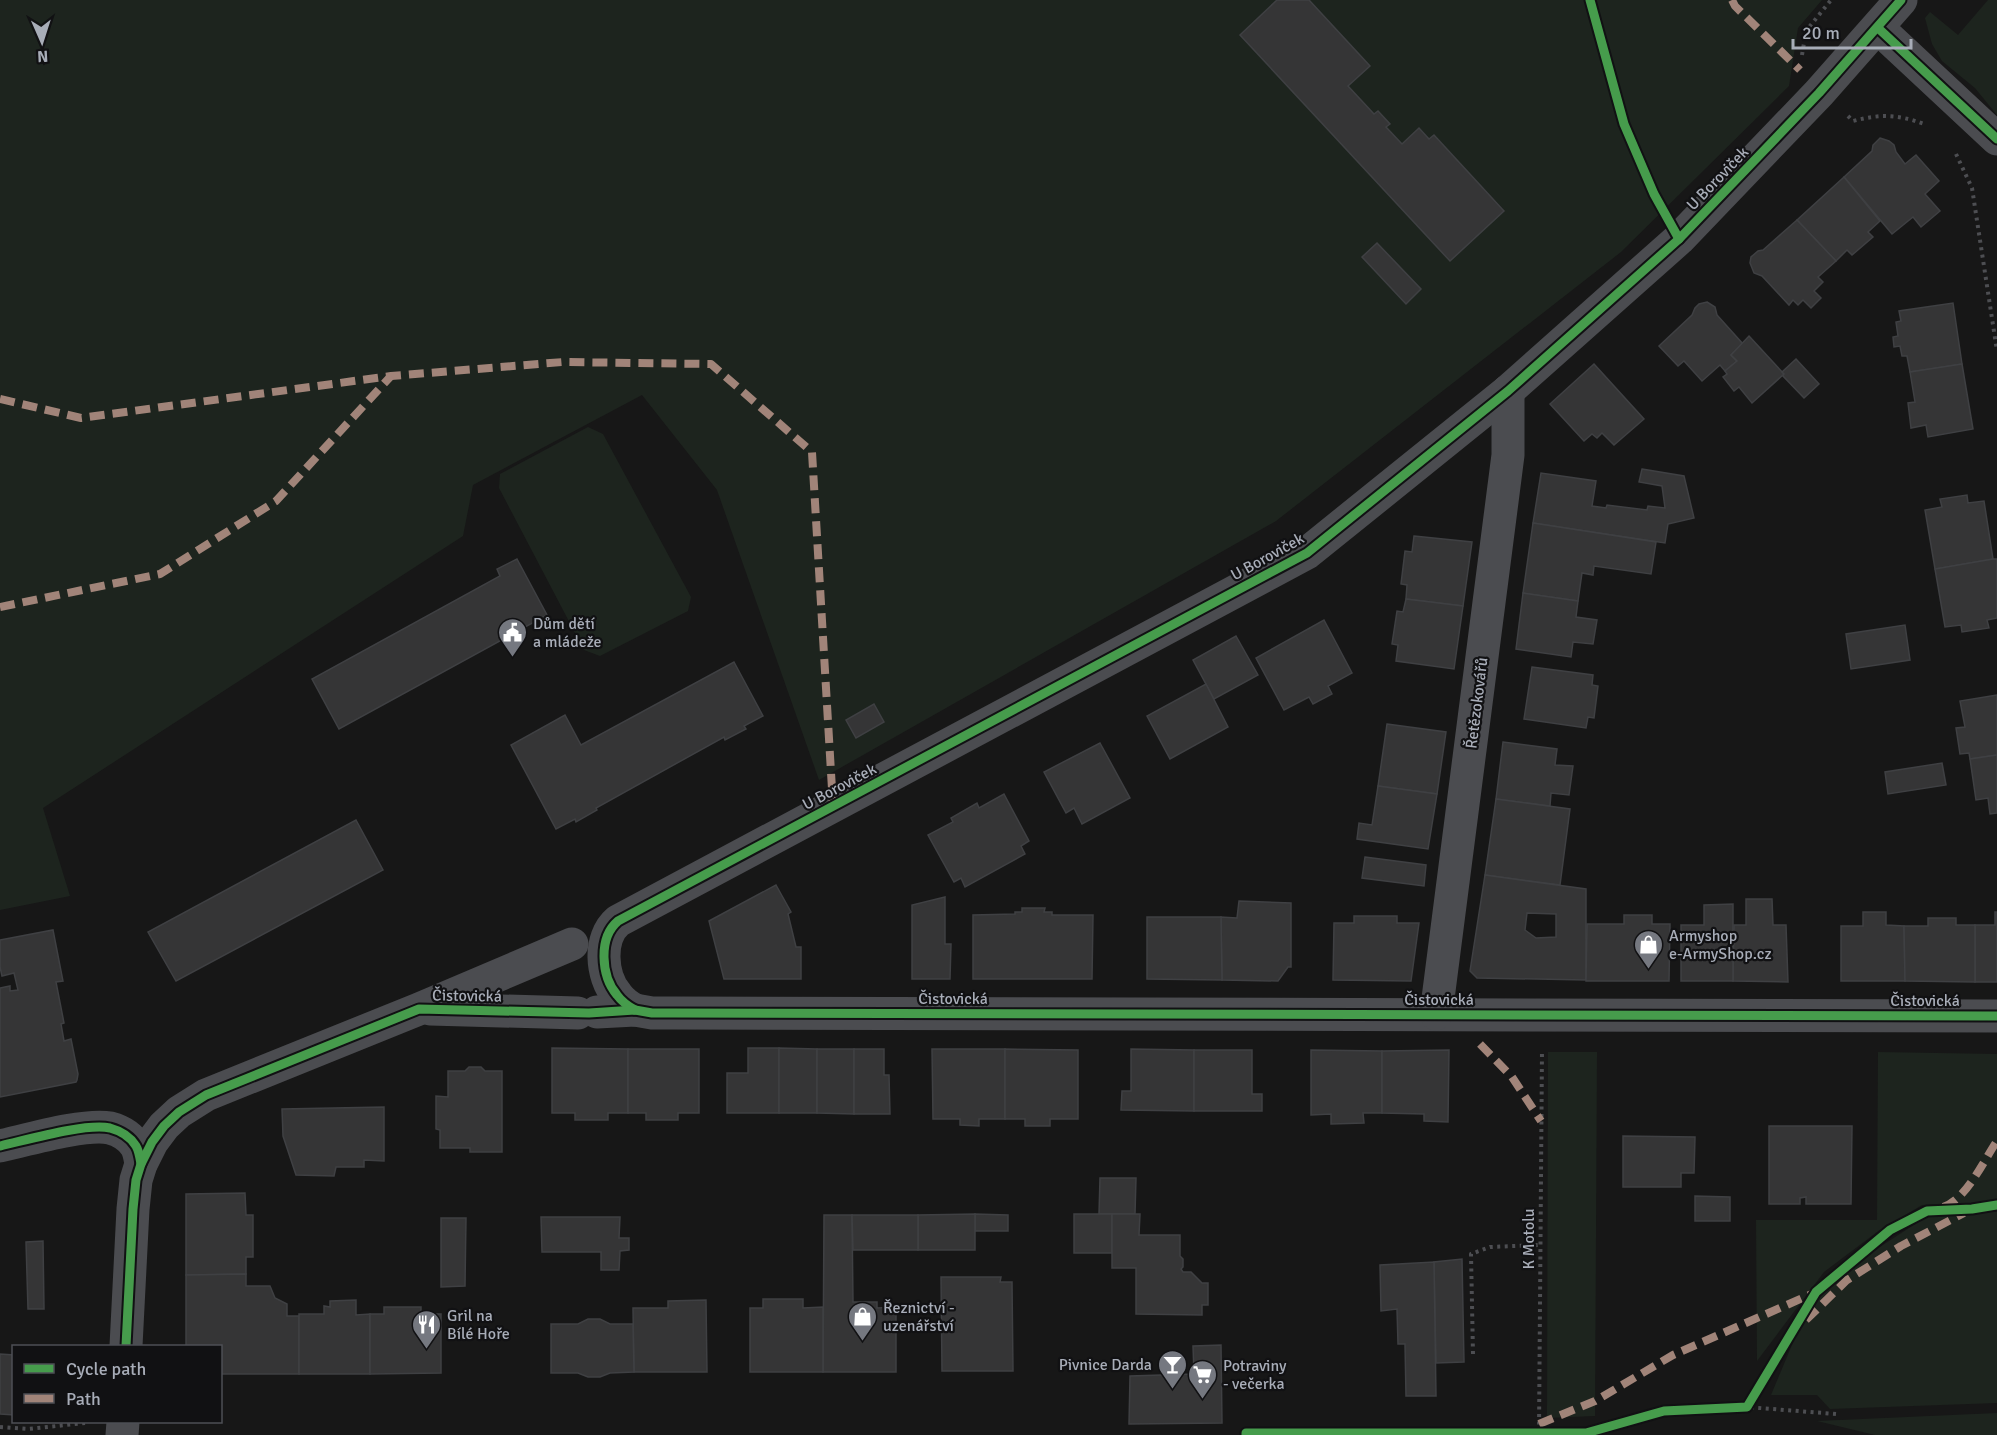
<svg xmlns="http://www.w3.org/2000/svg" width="1997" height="1435" viewBox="0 0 1997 1435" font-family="Signika,sans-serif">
  <rect width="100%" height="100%" fill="#171717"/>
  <g fill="#1d241e" fill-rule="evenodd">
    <path d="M0,0H1277L1240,35L1450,261L1504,210L1434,135L1429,139L1419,129L1402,144L1386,127L1389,124L1378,111L1374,114L1348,86L1369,66L1309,0H1822L1798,28L1789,86L1621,252L1276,521L819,780L717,490L642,395L473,485L463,536L43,808L70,896L0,910ZM1362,257L1421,289L1406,303Z"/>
    <path d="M1988,0H1997V115L1975,88L1942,61L1932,44L1925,18L1930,12L1958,35Z"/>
    <path d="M588,427L603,434L691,597L688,611L600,656L584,650L499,488L500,474Z"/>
    <path d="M1548,1052H1597L1595,1416L1547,1418Z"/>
    <path d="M1878,1052L1997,1054V1201L1981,1204L1922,1205L1877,1232L1824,1272L1757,1361L1756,1220H1877Z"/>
    <path d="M1997,1211V1403L1830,1409L1817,1395H1771L1797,1333L1819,1296L1869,1254L1926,1217Z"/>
    <path d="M1997,1413V1435H1875L1817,1421Z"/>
  </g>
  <g fill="#353536" stroke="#3f4043" stroke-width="1.5" fill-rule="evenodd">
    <path d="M1277,0H1309L1370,66L1348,86L1374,114L1378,111L1390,124L1386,127L1402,144L1419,128L1429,139L1434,135L1504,211L1450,261L1240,35Z"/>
    <path d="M1880,138L1889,141L1894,145L1896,152L1905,164L1916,155L1939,181L1925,194L1940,211L1921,227L1913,217L1892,234L1844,177L1872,151L1873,145Z"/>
    <path d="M1844,177L1880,221L1868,232L1873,237L1852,255L1847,250L1836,261L1797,220Z"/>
    <path d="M1797,220L1836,261L1818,277L1823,282L1814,291L1821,298L1811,308L1803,300L1798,305L1793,300L1789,305L1762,276L1754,273L1750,263L1751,257L1758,251L1763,250Z"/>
    <path d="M1377,243L1421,289L1406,304L1362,257Z"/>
    <path d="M1707,302L1715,307L1717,315L1743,344L1731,355L1737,361L1725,371L1720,365L1702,381L1684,361L1678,366L1659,346L1692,315L1695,308L1699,304Z"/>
    <path d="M1953,303L1962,364L1910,372L1907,356H1902L1900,346L1894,347L1893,337L1898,336L1896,322L1901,321L1899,311Z"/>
    <path d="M1749,336L1784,374L1752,403L1739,387L1734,391L1723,377L1727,374L1725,371L1737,361L1731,355Z"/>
    <path d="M1796,359L1819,384L1804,398L1783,376L1784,374L1782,372Z"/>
    <path d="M1594,364L1644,419L1614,445L1602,433L1597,438L1592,434L1584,441L1550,404Z"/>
    <path d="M1962,364L1973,429L1928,437L1926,425L1911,428L1908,403L1915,402L1910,372Z"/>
    <path d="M1642,469L1684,476L1694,518L1668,524L1665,543L1533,523L1541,473L1596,481L1592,506L1606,508L1607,505L1647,510L1648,506L1665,508L1662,486L1639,482Z"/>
    <path d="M1967,495L1968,503L1984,501L1993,559L1935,569L1925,510L1942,507L1940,499Z"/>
    <path d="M1533,523L1656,542L1651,574L1594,566L1593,575L1582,573L1578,601L1523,593Z"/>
    <path d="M1414,536L1472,542L1463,606L1406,599L1407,585L1401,584L1405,551L1412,552Z"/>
    <path d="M517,559L547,615L339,729L312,679L500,576L497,569Z"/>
    <path d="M1993,559H1997V618L1987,620L1989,628L1962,632L1961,625L1945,627L1935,569Z"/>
    <path d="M1523,593L1578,601L1576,617L1597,620L1593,644L1573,642L1571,657L1516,649Z"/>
    <path d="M1406,599L1463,606L1454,669L1396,661L1398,645L1392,644L1397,611L1403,612Z"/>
    <path d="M1324,620L1352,673L1328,686L1332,694L1313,704L1309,697L1284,710L1256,658Z"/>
    <path d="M1905,625L1910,660L1851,669L1846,634Z"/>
    <path d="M1236,636L1258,675L1214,699L1193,660Z"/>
    <path d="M734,662L763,716L744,726L746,729L725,740L724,737L596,808L597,810L576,822L575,819L556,829L511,745L565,715L581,745Z"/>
    <path d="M1532,667L1593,675L1592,685L1598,686L1594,718L1588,717L1586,728L1524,719Z"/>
    <path d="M1206,684L1228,727L1170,759L1147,716Z"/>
    <path d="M1997,695V755L1970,759L1969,753L1960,754L1956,728L1965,727L1960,701Z"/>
    <path d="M874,704L884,722L856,738L846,720Z"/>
    <path d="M1387,724L1446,732L1437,794L1378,786Z"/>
    <path d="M1503,742L1557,749L1555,765L1573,766L1569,795L1551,793L1550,806L1496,799Z"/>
    <path d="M1100,743L1130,798L1082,824L1074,808L1066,813L1044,772Z"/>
    <path d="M1997,755V813L1990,814L1988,798L1976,800L1970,759Z"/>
    <path d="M1942,763L1946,785L1888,794L1885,772Z"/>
    <path d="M1378,786L1437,794L1428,849L1357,839L1359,823L1372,825Z"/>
    <path d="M1004,794L1029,841L1021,846L1025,854L965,887L961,878L954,882L928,835L953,822L951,818L977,803L979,808Z"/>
    <path d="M1496,799L1570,809L1560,885L1485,875Z"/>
    <path d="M356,820L383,870L176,981L148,932Z"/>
    <path d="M1365,857L1426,865L1424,886L1362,878Z"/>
    <path d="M1485,875L1586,889V980L1477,978L1470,971ZM1527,913L1556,914V937L1536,938L1525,930Z"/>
    <path d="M776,885L791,912L788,914L796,947H801V979H724L709,921Z"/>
    <path d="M945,897V944H951L950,979H912V905Z"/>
    <path d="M1746,899H1772L1773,925H1786L1788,982L1733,981L1734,925H1746Z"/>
    <path d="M1239,901L1291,903V967H1288L1278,981L1222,980L1221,917L1237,918Z"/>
    <path d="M1733,904V981H1681V925H1704V905Z"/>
    <path d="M1022,908H1045L1044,912H1052V915H1093L1092,979H973V915L1015,914V912H1022Z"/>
    <path d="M1863,912H1886V925L1904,926L1905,981H1841V926H1863Z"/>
    <path d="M1995,912H1997V982H1975V925H1995Z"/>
    <path d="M1624,915H1652V924H1670L1669,981H1586L1587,924H1624Z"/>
    <path d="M1354,916H1397V923H1419L1411,981L1333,980L1334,923H1354Z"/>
    <path d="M1147,917H1221L1222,980L1147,979Z"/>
    <path d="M1928,918H1956V925H1975V982L1905,981L1904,926H1928Z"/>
    <path d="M53,930L63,981L56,982L64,1023L61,1024L64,1041L71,1039L78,1074L77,1080L76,1082L0,1097V988L10,986V991L18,990L14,973L2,976L0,967V940Z"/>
    <path d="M552,1048L628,1049V1113H608V1120H575V1113H552Z"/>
    <path d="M748,1048H779V1113H727V1073H748Z"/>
    <path d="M779,1048L817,1049V1113H779Z"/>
    <path d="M628,1049H699V1113H678V1120H646V1113H628Z"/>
    <path d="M817,1049H854V1114L817,1113Z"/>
    <path d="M854,1049H884V1075H889L890,1114H854Z"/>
    <path d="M932,1049H1005V1119H979V1126L960,1125V1119H933Z"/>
    <path d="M1005,1049L1078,1050V1119H1050V1126H1025V1119H1005Z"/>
    <path d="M1131,1049L1194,1050V1111L1121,1110L1122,1091H1131Z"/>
    <path d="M1194,1050H1252V1094H1262V1111H1194Z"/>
    <path d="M1311,1050L1382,1051V1113H1363L1364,1123L1331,1124V1114L1311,1115Z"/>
    <path d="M1449,1050L1448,1122L1424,1121V1114L1382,1113V1051Z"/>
    <path d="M469,1067H481L485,1071H502V1152H470V1148H440V1130L436,1129V1096L448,1097V1071H465Z"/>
    <path d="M384,1107V1161L364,1160V1167H336L334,1176L296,1175L283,1136L282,1109Z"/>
    <path d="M1769,1126H1852L1851,1204H1806V1197L1800,1198V1204H1769Z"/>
    <path d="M1623,1136L1695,1137L1694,1173H1681V1187H1623Z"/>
    <path d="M1100,1178H1136L1135,1214H1099Z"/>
    <path d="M245,1193L246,1215H253V1257H246V1274L186,1275V1194Z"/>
    <path d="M1695,1196L1730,1197V1221H1695Z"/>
    <path d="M975,1214L1008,1215V1231H975Z"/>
    <path d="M975,1214V1250H918V1215Z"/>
    <rect x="1074" y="1214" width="38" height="39"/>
    <path d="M1112,1214H1140L1139,1235H1180V1256L1183,1259V1267L1181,1269L1183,1272H1191L1202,1283H1208V1305H1202V1315L1136,1314V1268H1112Z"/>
    <path d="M824,1215H852L853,1302H877V1308L896,1307V1372H823Z"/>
    <path d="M852,1215H918V1250H853Z"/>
    <path d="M541,1217H620L619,1238H629V1250L620,1251L619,1270H601V1252H542Z"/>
    <path d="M441,1218H466L465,1286L441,1287Z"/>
    <path d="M43,1241L44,1309H28L26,1242Z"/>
    <path d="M1462,1259L1464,1362L1436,1363L1434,1262Z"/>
    <path d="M1434,1262L1436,1396H1406L1405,1344H1398L1397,1309L1381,1311L1380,1265Z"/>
    <path d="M246,1274V1286H270L275,1298L287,1304V1316H299V1374H220V1346H186V1275Z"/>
    <path d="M941,1277H1001L1000,1282H1012L1013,1371H942Z"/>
    <path d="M763,1299H803V1308L823,1307V1372H750V1308H763Z"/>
    <path d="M356,1300V1315L370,1314V1374H299V1314H324V1306L330,1307V1301Z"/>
    <path d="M706,1300L707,1372H634L633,1308H668V1301Z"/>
    <path d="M384,1307H421V1314H441V1373L370,1374V1314H384Z"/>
    <path d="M588,1319H600L610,1324H633L634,1372L610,1373L600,1377H588L578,1373H551V1324H578Z"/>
    <path d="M1221,1345L1222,1423L1129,1424L1130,1376L1194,1374L1193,1346Z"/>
    <path d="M0,1354L14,1355V1415L0,1414Z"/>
  </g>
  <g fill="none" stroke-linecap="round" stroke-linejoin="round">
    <g stroke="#4d4e52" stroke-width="4" stroke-dasharray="3 4.5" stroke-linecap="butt">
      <path d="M1802,55L1806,31L1831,0"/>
      <path d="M1848,116L1853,121C1880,114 1897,114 1924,124"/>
      <path d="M1956,154L1972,188L1997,351"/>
      <path d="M1473,1354L1471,1254L1490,1247L1540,1245"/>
      <path d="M1836,1414L1747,1407L1816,1292L1890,1230L1927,1211L1972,1209L1997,1205"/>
      <path d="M0,1427L28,1429L85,1423"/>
      <path d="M1539,1432L1542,1050"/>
    </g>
    <g stroke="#4b4c50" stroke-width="33">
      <path d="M1878,28L1997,139"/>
      <path d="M430,1009L578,1013"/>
      <path d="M635,1010C628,1006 622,1002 617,995C601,976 598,938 618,921L1307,553L1508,391L1679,239L1819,93L1901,0"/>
      <path d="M597,1012L635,1010L652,1013H674L1997,1016"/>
      <path d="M1436,1014L1508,455V391"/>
      <path d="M0,1146C27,1140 85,1123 110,1128C121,1131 130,1136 136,1146C139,1151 140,1158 141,1164"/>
      <path d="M126,1346L133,1209L136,1180L141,1164L152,1142L164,1126L179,1112L206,1095L419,1009L572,944"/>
      <path d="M122,1435L123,1422"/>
    </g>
    <g stroke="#a18479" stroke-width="8" stroke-dasharray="15 8" stroke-linecap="butt">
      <path d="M1732,0L1735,6L1800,70"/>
      <path d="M0,399L81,418L391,376L563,362L711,364L812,452L833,806"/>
      <path d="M0,607L160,574L276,501L391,376"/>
      <path d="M1480,1044L1512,1077L1541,1121"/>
      <path d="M1943,1207C1966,1200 1984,1160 1997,1141"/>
      <path d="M1806,1320L1847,1280L1901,1246L1964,1213"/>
      <path d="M1539,1424L1595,1401L1673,1355L1814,1293"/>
    </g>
    <defs>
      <g id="cycleway">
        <path d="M1590,0L1624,124L1654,194L1679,239"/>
        <path d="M1878,28L1997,139"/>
        <path d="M635,1010C628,1006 622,1002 617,995C601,976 598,938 618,921L1307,553L1508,391L1679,239L1819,93L1901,0"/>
        <path d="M0,1146C27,1140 85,1123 110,1128C121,1131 130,1136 136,1146C139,1151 140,1158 141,1164"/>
        <path d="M126,1346L133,1209L136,1180L141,1164L152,1142L164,1126L179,1112L206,1095L419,1009L589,1013L635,1010L652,1013H674L1997,1016"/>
        <path d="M1246,1435V1433H1586L1664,1411L1747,1407L1816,1292L1890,1230L1927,1211L1972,1209L1997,1205"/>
      </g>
    </defs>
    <use href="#cycleway" stroke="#111113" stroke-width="13"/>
    <use href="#cycleway" stroke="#469c4c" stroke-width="9"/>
  </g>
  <defs>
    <symbol id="civic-pin" viewBox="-11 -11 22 30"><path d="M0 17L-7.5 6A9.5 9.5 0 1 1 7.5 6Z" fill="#757880" stroke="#111113"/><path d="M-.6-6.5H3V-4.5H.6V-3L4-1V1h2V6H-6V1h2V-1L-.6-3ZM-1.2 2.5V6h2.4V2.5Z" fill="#fff"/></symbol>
    <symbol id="shop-pin" viewBox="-11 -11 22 30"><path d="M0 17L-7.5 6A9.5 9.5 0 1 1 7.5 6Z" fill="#757880" stroke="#111113"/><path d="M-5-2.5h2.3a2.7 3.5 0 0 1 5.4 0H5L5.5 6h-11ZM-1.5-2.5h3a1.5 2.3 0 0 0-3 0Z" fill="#fff"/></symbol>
    <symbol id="restaurant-pin" viewBox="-11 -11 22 30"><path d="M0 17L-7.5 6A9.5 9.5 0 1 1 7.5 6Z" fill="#757880" stroke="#111113"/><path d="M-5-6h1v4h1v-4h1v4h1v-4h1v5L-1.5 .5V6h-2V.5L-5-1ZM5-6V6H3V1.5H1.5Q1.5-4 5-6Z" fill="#fff"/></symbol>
    <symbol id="bar-pin" viewBox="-11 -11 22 30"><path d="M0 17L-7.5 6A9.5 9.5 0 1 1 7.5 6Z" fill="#757880" stroke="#111113"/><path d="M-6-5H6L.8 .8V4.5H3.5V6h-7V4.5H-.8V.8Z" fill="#fff"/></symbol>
    <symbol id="supermarket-pin" viewBox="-11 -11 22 30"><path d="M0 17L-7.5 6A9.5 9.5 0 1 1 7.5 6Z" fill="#757880" stroke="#111113"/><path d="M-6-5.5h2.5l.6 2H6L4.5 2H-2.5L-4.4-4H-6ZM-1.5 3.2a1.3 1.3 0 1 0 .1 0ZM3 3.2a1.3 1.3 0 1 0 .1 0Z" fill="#fff"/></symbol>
  </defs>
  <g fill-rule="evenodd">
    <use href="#civic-pin" x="496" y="616" width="33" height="45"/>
    <use href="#shop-pin" x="1632" y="928" width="33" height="45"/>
    <use href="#shop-pin" x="846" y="1300" width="33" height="45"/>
    <use href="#restaurant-pin" x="410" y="1308" width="33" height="45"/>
    <use href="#bar-pin" x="1156" y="1348" width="33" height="45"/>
    <use href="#supermarket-pin" x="1186" y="1358" width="33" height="45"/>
  </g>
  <g text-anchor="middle" stroke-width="4.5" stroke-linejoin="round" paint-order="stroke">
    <g font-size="16" fill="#a8adb8" stroke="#111113">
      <text transform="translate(1717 178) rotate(-46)" y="6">U Boroviček</text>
      <text transform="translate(1267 556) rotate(-29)" y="6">U Boroviček</text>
      <text transform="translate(1476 703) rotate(-83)" y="6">Řetězokovářů</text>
      <text transform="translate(839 786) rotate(-28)" y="6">U Boroviček</text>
      <text transform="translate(467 995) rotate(1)" y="6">Čistovická</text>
      <text x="953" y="1004">Čistovická</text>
      <text x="1439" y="1005">Čistovická</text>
      <text x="1925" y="1006">Čistovická</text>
      <text transform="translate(1528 1239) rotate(-90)" y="6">K Motolu</text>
    </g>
    <g font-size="16" fill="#a8adb8" stroke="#111113" text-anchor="start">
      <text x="533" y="629">Dům dětí<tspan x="533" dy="18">a mládeže</tspan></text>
      <text x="1669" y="941">Armyshop<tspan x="1669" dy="18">e-ArmyShop.cz</tspan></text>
      <text x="883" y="1313">Řeznictví -<tspan x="883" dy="18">uzenářství</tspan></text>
      <text x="447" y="1321">Gril na<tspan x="447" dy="18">Bílé Hoře</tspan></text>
      <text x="1152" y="1370" text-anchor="end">Pivnice Darda</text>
      <text x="1223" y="1371">Potraviny<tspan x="1223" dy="18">- večerka</tspan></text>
    </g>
  </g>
  <rect x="12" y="1345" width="210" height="78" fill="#111113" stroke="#4d4f55" stroke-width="1.5"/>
  <rect x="24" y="1364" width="30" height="9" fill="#469c4c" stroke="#4d4f55" stroke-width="1.5"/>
  <text x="66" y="1375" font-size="18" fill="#a8adb8">Cycle path</text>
  <rect x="24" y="1394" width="30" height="9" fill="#a18479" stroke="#4d4f55" stroke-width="1.5"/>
  <text x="66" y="1405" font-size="18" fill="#a8adb8">Path</text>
  <g transform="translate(42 42) rotate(177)" stroke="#111113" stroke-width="4.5" paint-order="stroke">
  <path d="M0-4.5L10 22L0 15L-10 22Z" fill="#a8adb8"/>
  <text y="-9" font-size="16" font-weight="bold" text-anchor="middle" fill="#a8adb8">N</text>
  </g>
  <path d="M1793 39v9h118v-9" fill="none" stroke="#a8adb8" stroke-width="3"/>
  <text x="1802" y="39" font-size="18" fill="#a8adb8" stroke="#111113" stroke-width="4.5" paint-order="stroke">20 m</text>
</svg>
